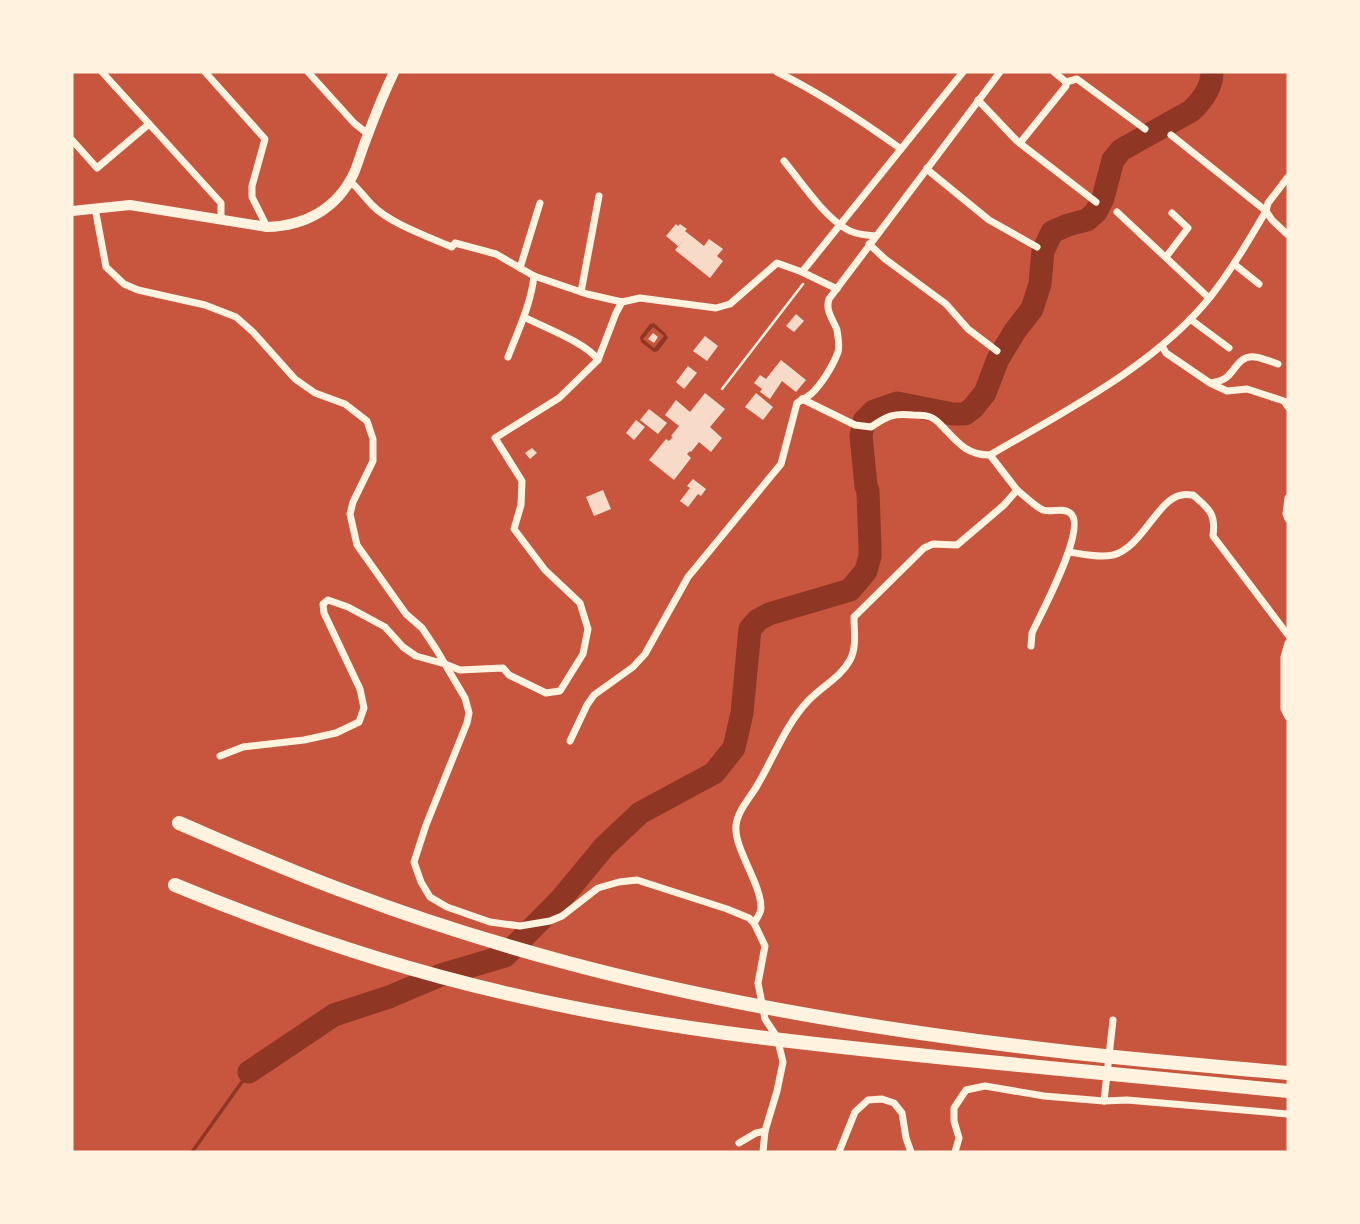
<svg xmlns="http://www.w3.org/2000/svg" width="1360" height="1224" viewBox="0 0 1360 1224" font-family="Arial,sans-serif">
  <rect width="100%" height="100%" fill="#c8553d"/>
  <path fill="#8f3625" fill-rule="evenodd" d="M654,323L666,334L668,338L658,351L654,352L641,342L640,337L650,324ZM653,327L664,336L654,348L643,339Z"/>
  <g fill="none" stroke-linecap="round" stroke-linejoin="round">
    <path stroke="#8f3625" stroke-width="3.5" d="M192,1152L249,1072"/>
    <path stroke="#8f3625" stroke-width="23" d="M249,1072L334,1015L389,997L441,975L505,956L561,899L604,847L640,813L714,773L734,748L742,713L750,629L758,620L769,614L850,590L866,571L870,556V548L868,491L866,486L861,436L864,421L874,411L897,403L953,414H965L973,408L985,393L998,359L1015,331L1032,309L1040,284L1043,251L1052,232L1068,225L1087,220L1096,212L1103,198L1113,160L1121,150L1191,111C1203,100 1212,88 1212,72"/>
  </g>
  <g fill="#f7dbc8">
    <path d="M676,224L678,226L680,224L687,229L685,231L704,246L709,239L723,249L717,256L723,261L710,278L675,250L684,239L678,246L666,236Z"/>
    <path d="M796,314L804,321L794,332L786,326Z"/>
    <path d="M653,333L658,337L654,343L648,339Z"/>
    <path d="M705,336L718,346L707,361L693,351Z"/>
    <path d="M781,360L806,380L796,392L782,381L770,399L760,392L762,389L754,383L760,375L766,379Z"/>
    <path d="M688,366L697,373L684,389L676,382Z"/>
    <path d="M705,393L725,409L710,427L722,438L711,452L699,442L691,452L690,451L687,454L691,458L674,480L649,460L666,439L669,441L673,437L671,436L679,426L665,415L676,400L690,412Z"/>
    <path d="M756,393L773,407L763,420L745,407Z"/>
    <path d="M649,409L667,423L658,434L640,420Z"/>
    <path d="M636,420L645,427L634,440L626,433Z"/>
    <path d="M532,448L537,453L530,459L525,453Z"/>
    <path d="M693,479L706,489L701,496L698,494L688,507L680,501L690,488L687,486Z"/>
    <path d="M603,490L611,509L594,516L586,497Z"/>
  </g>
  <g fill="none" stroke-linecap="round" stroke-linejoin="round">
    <path stroke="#fff3e0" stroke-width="2.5" d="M722,389L803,284"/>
    <g stroke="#fff3e0" stroke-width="7">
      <path d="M102,72L221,203V219"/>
      <path d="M205,72L265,139L252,186V197L267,227"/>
      <path d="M308,72L354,123L368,134"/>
      <path d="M777,72C820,93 862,121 901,149"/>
      <path d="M1054,72L1066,82L1077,79L1145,129"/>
      <path d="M978,100L1017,141L1096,202"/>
      <path d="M1171,135L1266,211L1272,220L1288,235"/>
      <path d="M72,140L97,168L149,124"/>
      <path d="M1020,143L1066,86V82"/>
      <path d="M784,161C801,182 825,218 848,230C857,235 866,235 875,236"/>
      <path d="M927,168L929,171L989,220L1037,247"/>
      <path d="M349,180C359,189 364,197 372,205C389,223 429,237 452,247L455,243L496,254L534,276L587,294L622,302L640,298L716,308L730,304L777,263L802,272L837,289"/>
      <path d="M95,208L106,267L124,284L138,290L205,305L236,317L253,332L295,379L315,393L345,404L367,421L373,439V461L353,502L350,514L357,545L406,614L422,628L436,649L465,698L469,713L467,723L426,825L414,862L421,882L430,897L447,907L490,922L520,926L550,921L562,916L598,888L619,882L637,880L727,909L749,918L754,923L765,946L758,983L765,1019L777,1037L783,1062L777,1091L765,1131L763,1152"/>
      <path d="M1117,212L1209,298"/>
      <path d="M869,244L885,259L946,304L968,329L997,351"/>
      <path d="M1166,257L1188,228L1172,213"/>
      <path d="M1234,264L1259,284"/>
      <path d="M520,268L540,203"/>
      <path d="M802,272L963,72"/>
      <path d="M581,292L599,196"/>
      <path d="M524,317C543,327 587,343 598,360"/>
      <path d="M1190,319L1229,348"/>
      <path d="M1162,346L1166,353L1210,383L1227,391L1247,389L1284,401L1288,407"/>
      <path d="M508,357C518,331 531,304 534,276"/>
      <path d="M1211,383C1217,382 1222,381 1227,377C1236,369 1240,355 1255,357C1262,358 1270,361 1278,364"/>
      <path d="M802,399L855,425L871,427C887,416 893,413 913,415C919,415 925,415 930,417C936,419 939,423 943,427C958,443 967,455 990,455C1065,411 1156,365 1211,296C1232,269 1249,240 1266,211L1268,203L1288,177"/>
      <path d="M1017,490C1025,496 1034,506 1043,510C1051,513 1062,507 1070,513C1089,526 1040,615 1032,633L1031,646"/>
      <path d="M1288,498L1286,514L1288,519"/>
      <path d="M1069,552C1082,554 1099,558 1113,555C1142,548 1158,498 1182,495C1186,494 1189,495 1193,495C1209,509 1216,513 1213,536L1288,635"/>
      <path d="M1288,643L1284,657V709L1288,717"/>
      <path d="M570,741L587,705L594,695L633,667L645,654L688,577L781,464L797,403C801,400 806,398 811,394C821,385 833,366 838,352C840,346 838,337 837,330C833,319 825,311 829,299L1000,72"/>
      <path d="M220,756L243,747L304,740L336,733L359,722L364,708L360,689L324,613L323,604L328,600L348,607L385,627L403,647L416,656L445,664L460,670L503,668L509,675L546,693L560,691L583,654L588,629L580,603L545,570L514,529L521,505L522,481L495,438L559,398L598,360L616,313L622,302"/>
      <path d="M754,923C757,918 761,913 761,908C761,883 734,849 736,826C737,811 751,797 758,784C774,757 786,724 808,701C821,687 841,677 850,660C857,647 854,631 854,617L924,548L933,544L957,545L1004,505L1017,490L990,455"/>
      <path d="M1104,1101L1113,1020"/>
      <path d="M739,1143L756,1133L765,1131"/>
      <path d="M839,1152L855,1112L868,1100L882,1099L894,1103L902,1113L906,1138L911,1152"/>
      <path d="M955,1152L959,1138L954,1121V1108L966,1090L985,1086L1044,1096L1104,1101L1127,1100L1288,1114"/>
    </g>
    <path stroke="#fff3e0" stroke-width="10" d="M72,211L130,205L267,227C305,226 337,209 354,173C359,161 362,149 367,137C375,115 384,93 394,72"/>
    <g stroke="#fff3e0" stroke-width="14">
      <path d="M179,823C235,847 291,872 349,893C420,920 494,943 568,963C729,1006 894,1032 1059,1051C1135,1060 1212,1066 1288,1073"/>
      <path d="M175,885C281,929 389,966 501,992C647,1027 797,1043 947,1058C1061,1069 1174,1080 1288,1091"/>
    </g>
  </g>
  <rect width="1360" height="1224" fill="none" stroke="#fff3e0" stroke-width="147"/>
</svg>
